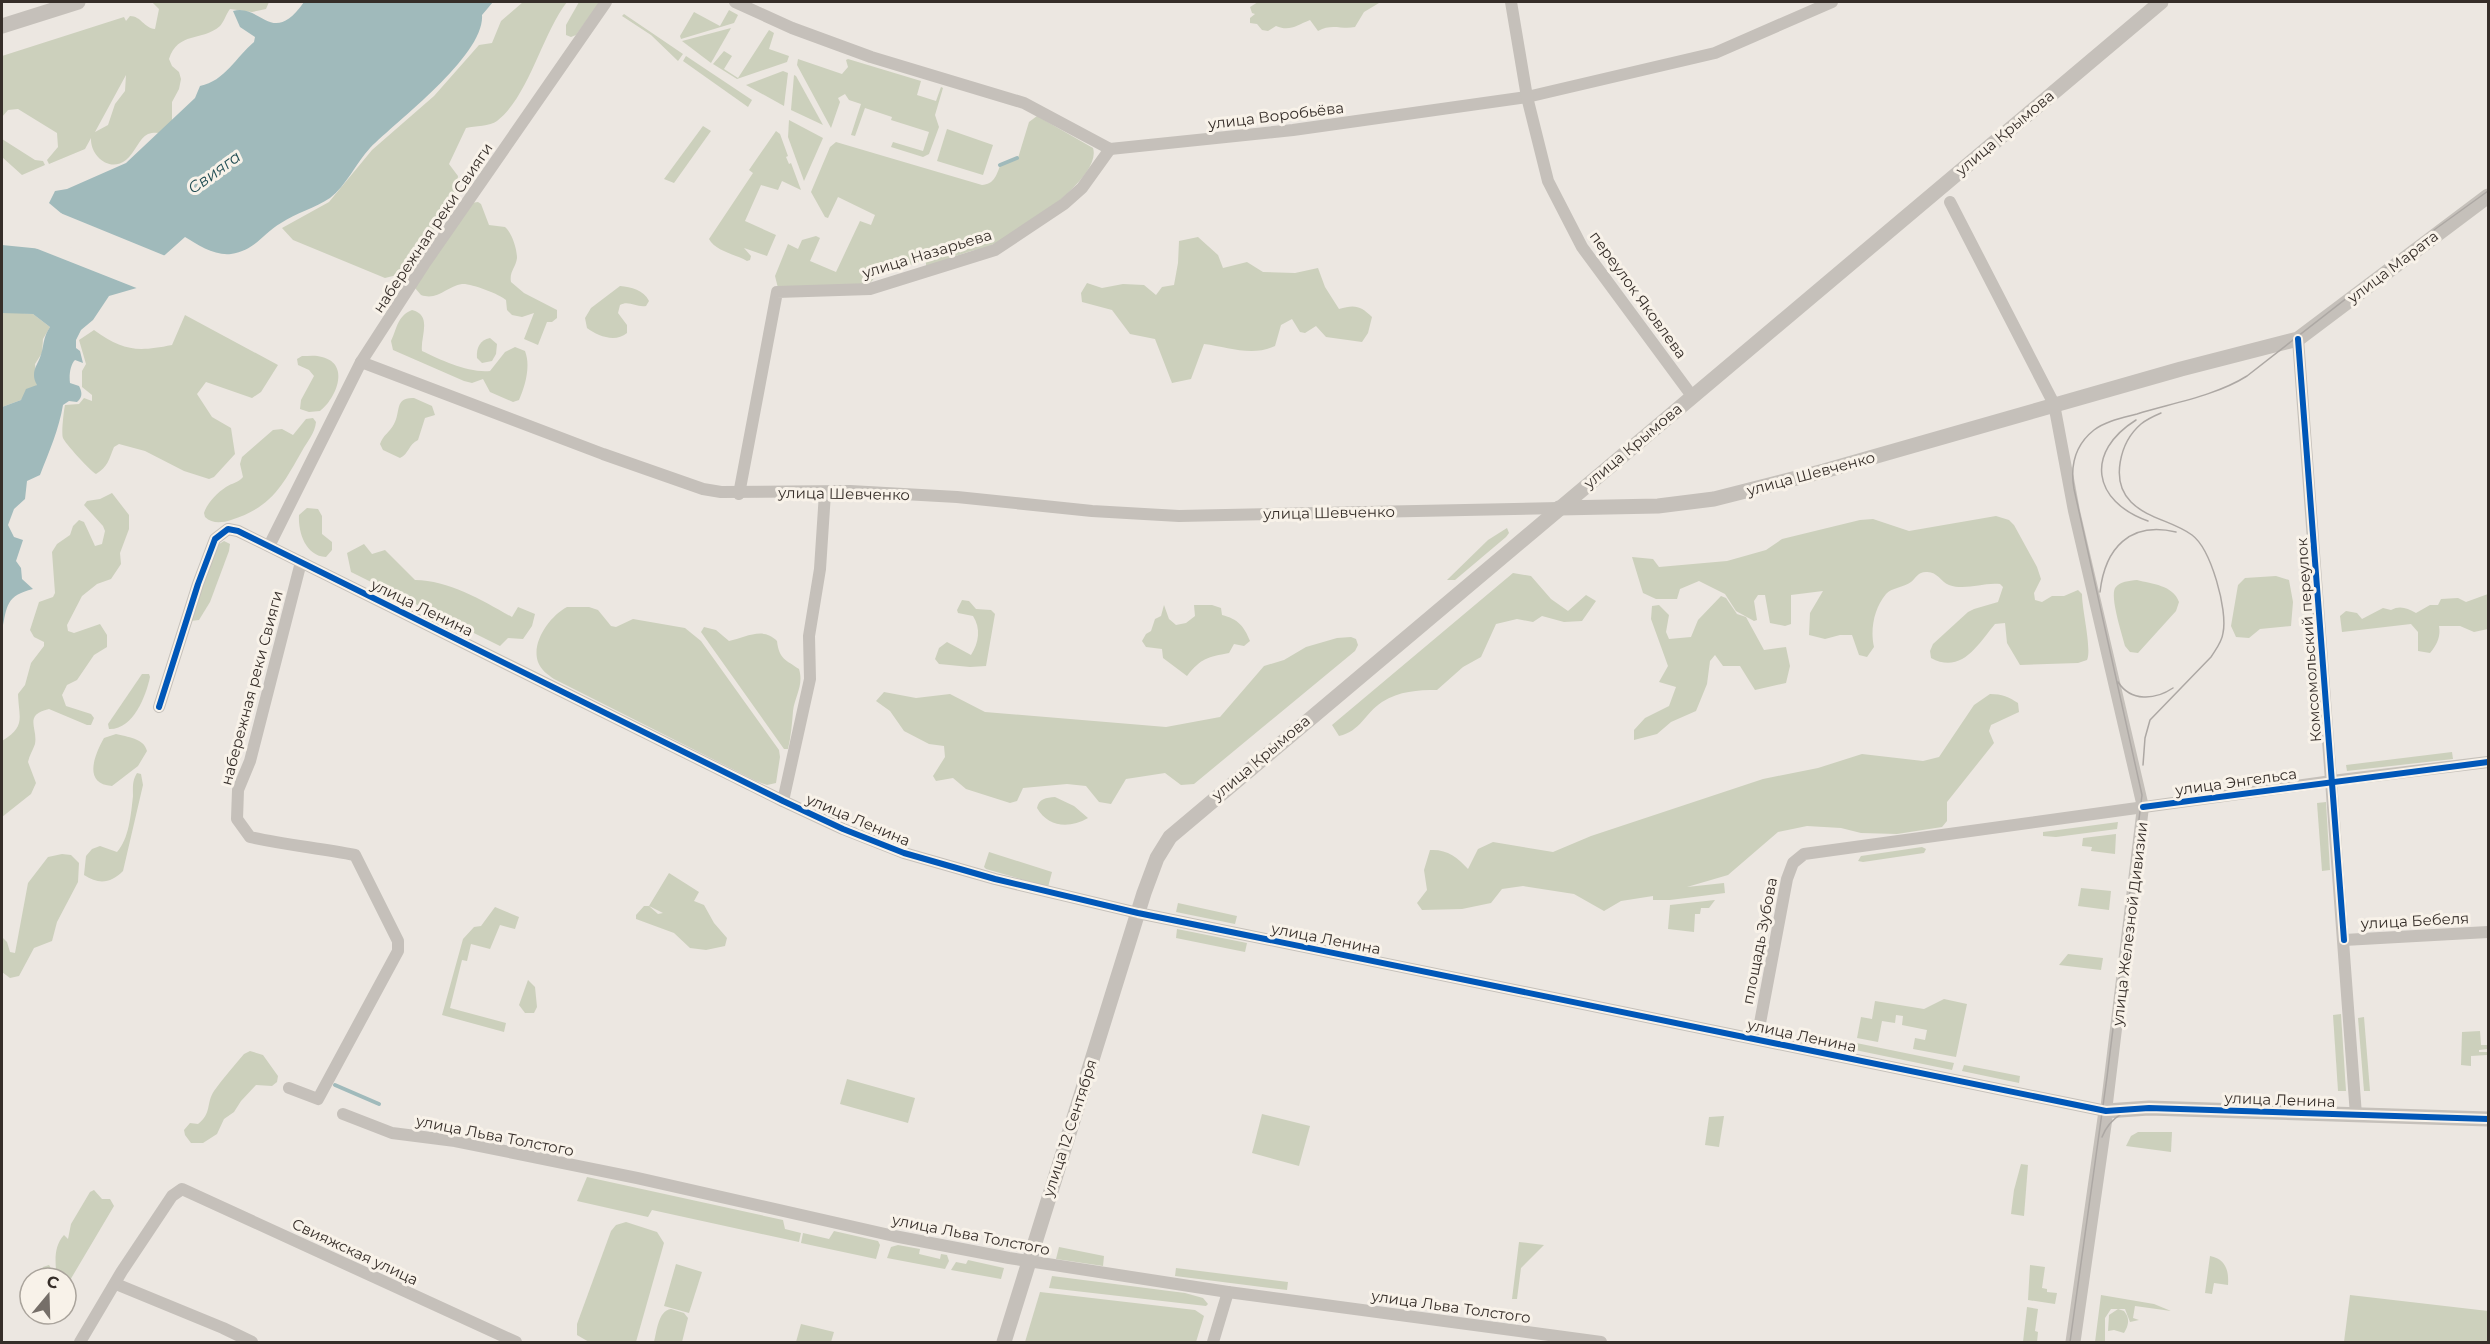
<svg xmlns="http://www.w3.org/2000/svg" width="2490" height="1344" viewBox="0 0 2490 1344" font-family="Montserrat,sans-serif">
  <rect width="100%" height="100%" fill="#ece7e1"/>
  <g fill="#ccd0bc" fill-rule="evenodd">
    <path d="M152,2H269L266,9L252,12L230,9C226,14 224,22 220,26C202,42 178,31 169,59L172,66L179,72L181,79L179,89L172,102V122L163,133C158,133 153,132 148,134C139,138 135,153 126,160C110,173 90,156 91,138L85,149L49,164L47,160L58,147L57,133L18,109L8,110L2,117V56L124,17L126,21L130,16C141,16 144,28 155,29L159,9ZM126,75L125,91L115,104L108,125L95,132Z"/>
    <path d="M523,2H567C542,34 529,96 497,121C490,126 475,126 466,128L449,164L458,176L455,201L401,274L385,278L293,240L282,228L329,202L372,150L434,96L479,45L492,43L501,21Z"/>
    <path d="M579,2H600L576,35L571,37L566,35V25Z"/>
    <path d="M1258,2H1379V3L1364,12L1355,27C1342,30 1332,23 1318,31L1310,20C1297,25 1290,32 1276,26L1268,31L1262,30L1257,24L1250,23V18L1255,14L1252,13L1250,7Z"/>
    <path d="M729,10L738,15L734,23L681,39L680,36L694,12L720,26Z"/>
    <path d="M624,14L683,54L678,61L651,35L622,16Z"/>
    <path d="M731,28L711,63L682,41Z"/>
    <path d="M769,30L774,33L769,49L789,56L787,62L737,79L713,64L724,51L732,56L724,69L738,78Z"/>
    <path d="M686,56L752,100L748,107L683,61Z"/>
    <path d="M798,59L842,74L848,67L846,60L848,59L921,81L917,95L936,101L941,87L943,88L935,115L939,127L929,154L923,157L891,147L893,142L923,151L929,132L891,120L892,117L865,108L855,136L851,135L861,104L849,100L845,94L838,98L840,102L831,128L797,65Z"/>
    <path d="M783,71L788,73L784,106L746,85Z"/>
    <path d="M794,75L796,76L823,125L791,110Z"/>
    <path d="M1037,116L1093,148C1103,179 1013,237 987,247C980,250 972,250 965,253C951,257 941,264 926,267V260L877,275L870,283L855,288H778L775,276L788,244L798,249L802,240L816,236L820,238L810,261L836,272L860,221L871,225L875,215L838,197L828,218L825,217L811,192L830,147L836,142L982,185C994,184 996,176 1000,166L1018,158L1029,122Z"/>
    <path d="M789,120L823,138L804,181L788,137Z"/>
    <path d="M703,126L711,131L674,183L664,179Z"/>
    <path d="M947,129L993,145L983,175L937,161Z"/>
    <path d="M776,131L780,134L788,156L786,157L789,164L791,163L801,190L782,181L778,190L761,185L745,221L776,235L767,256L744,248L751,256L750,260L747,261C735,254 715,251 709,239L753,173L749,170Z"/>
    <path d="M2,139L35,160L43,161L45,165L22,175L2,157Z"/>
    <path d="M478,202L481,204L489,225L505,227C512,233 517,249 517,258C516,267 509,272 511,282L524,293L557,310V318L552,322H547L538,345L524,339L534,313L522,317L512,315L507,310L506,300C500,294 470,283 462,284C447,286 438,301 421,295L415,288L471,203Z"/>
    <path d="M1198,237L1218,255L1223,268L1247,262L1263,272L1295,273L1318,268L1325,287L1339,309C1355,304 1361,306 1372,317L1368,333L1362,342L1326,337L1316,326L1305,333L1300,332L1292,319L1281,325L1275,346C1252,357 1228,347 1204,344L1191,379L1172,383L1155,339L1130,334L1112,310L1082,302L1081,293L1087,283L1102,288L1123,284L1144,285L1156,295L1162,287L1174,285L1178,263L1179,241Z"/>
    <path d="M620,286C631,287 644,290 649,301L646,306C637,308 629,300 620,305L618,313L627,325V333C615,343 598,336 587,328L585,318L591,308Z"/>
    <path d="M412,310C433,315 420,337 422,351C441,360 468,373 490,371L505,352L515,347L525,351C531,366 525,387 519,400L513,402L490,392L483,379L472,383L464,381L393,350L391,341C397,329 397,316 412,310Z"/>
    <path d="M12,312L33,314L50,327L43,339L42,353L35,364L37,385L21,400L2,407V313Z"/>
    <path d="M185,315L278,365L261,392L252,398L206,382L197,394L212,417L231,428L235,454L214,477L209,479L184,471L145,451L119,444L114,447C109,459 108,467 96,474C91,472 64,442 63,438C61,434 64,409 65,405L79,404L84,398L92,401V395L82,387V371L86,364L79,340L94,330C123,351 137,352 172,345Z"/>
    <path d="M490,338L497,344L496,354L492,361L482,363L477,358C476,348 480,340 490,338Z"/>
    <path d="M302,356C309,356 316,355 322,357C351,364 336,399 320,411L309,412L300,409L301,400L314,376L309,370L298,365L297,359Z"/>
    <path d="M414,398L432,406L435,415L425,418L418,440C408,445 409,454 400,458L383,450L380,444C383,435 390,432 394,424C401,412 394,397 414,398Z"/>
    <path d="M313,418L316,422C315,433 307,442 302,451C282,486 272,507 231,520C222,523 212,524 205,517L204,513C207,503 217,493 226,487C232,483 238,483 243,477L240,464L242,457L273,430L282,429L293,435L306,419Z"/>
    <path d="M112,493L129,515V529L120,553L121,564L111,579L97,584L82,596L67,625L68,631L74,633L100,624L107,635V647L94,655L77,680L67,685L62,695L66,706L91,714L94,718L91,725H87L49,709C23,715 38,728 35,744C33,750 29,756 28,762L36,783L31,794L2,817V741C26,726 19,719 18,694L25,685L31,663L44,646V642L34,637L30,630L39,602L53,597L55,593L52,552L57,544L70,535L73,526L79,520L84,522L95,546L102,544L105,531L103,526L84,505L87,501L100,499Z"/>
    <path d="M307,508L318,509L322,516V534L332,542V550L326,557C306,556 298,533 299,515Z"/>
    <path d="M1996,516L2009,520L2014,525L2037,567L2041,579L2034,593L2035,600L2042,602L2052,596H2064L2078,590L2082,594C2082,610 2092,649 2087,660L2078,663L2020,665L2007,643L2005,623L1995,624C1979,643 1962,675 1931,658L1930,651L1933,644L1968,612L1974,609L1998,602L2003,587L2000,584C1983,582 1966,591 1949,585C1940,581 1937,571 1926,572C1918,572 1916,578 1911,582C1904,587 1891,588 1886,594C1874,608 1870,630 1874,647L1867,657L1859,655L1852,635H1840L1825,639L1809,635L1810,613L1823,591L1791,595V624L1785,626L1770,623L1765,595H1758L1754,601L1757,620L1754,621L1736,611L1725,594L1699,581L1680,589L1677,599H1656L1643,593L1632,557L1653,559L1659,567L1727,561L1766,550L1782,539L1860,520L1873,519L1909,531Z"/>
    <path d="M1507,528L1509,533L1506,537L1455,580H1447L1488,540Z"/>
    <path d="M224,541L230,544L229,551L210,602L199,620L191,621L216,546Z"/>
    <path d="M364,544L372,554L385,550L415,580C449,580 483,601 512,617L518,607L535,614L532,626L523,639L508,638L500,646L351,572L347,553Z"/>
    <path d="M1513,573L1531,576L1551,599L1568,611L1586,595L1596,601L1582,621L1564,622L1542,616L1533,622L1517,619L1496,624L1481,657L1463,667L1437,690C1417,690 1400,691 1382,702C1365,713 1361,731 1339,736L1332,725Z"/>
    <path d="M2276,576L2289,580L2293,602L2291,626L2260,629L2249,638L2236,637L2231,626L2238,585L2245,578Z"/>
    <path d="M2137,580C2152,584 2173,585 2179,602L2176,611L2138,653L2130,652L2125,646C2122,634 2110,598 2115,588C2120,581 2129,581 2137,580Z"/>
    <path d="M2488,594V629L2474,632L2460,626H2439C2441,636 2437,645 2430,653L2418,651V632L2411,624L2342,632L2340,616L2346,611L2357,613L2362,619L2383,608L2391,610C2400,605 2407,608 2416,613L2430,605H2438L2441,599L2458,598L2466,602Z"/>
    <path d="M1721,596L1726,598L1737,614L1746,617L1764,650L1786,647L1790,666L1786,683L1755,690L1740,666H1723L1715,655L1710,661L1707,684L1696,711L1671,722L1657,734L1634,740V730L1645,718L1669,706L1676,687L1659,682L1668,666L1651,619L1652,606L1659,605L1669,615L1666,632L1669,639L1691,637L1698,620Z"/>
    <path d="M962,600L969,601L976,609L991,610L995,614L986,666L970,667L939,664L935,659L939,648L947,642L971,655C979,643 981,628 973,616L958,613L957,610Z"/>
    <path d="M1164,605L1169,619L1176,625L1186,623L1195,616L1194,605H1212L1221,608L1222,615C1238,619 1244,626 1250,641L1244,646L1234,644L1229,653C1208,657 1201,658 1187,676L1163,658L1162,649L1146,647L1142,641L1146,634L1151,631L1155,619L1161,616Z"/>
    <path d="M567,607H589L598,610L611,626L616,627L633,619L685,628L701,641L779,750L780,757L776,783L767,785L756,781L554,679C547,674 541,670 538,662C531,642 550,616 567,607Z"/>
    <path d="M704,627L716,630L729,641C745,638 763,626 777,641C779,659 786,660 799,669C804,685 795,696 793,711C792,724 791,736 788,749H784L701,632Z"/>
    <path d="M1351,637L1356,639L1358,645L1355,651L1194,784L1181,785L1165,773L1126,779L1111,804L1099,802L1086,786L1067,784L1023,788L1017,801L1010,803L966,789L953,778L936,781L933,776L945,757L944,746L929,744L904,731L890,711L876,701L884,692L916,698L950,694L985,712L1166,727L1220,717L1264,666L1284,660L1306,647L1337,638Z"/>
    <path d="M142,674H149L150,677C146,696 133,730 109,729L108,724Z"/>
    <path d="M1990,694C2002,694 2009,697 2018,703L2019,712L1991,725L1989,731L1994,743L1947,802V821L1942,827L1897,834L1861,833L1841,828L1807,826L1778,832L1728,875L1687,887L1724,883L1725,893L1670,900H1653V896L1621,901L1604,911L1574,894L1523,886L1502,889L1491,903L1462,909L1422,910L1417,903L1427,890L1424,870L1430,850C1447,849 1457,857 1468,869L1478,849L1493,842L1553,852L1591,836L1763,779L1818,768L1862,754L1923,761L1939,757L1974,705Z"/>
    <path d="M116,734C127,737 144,738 147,751L138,766L112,786C82,784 95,754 104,738Z"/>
    <path d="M2452,752L2453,759L2347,771L2346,765Z"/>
    <path d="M137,773L141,774L143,785L123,871C111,883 99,885 84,875L86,856L92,849L100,846L117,852C129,839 131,814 133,796C133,787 132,781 137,773Z"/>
    <path d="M1055,797L1074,806L1088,818C1069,829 1048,827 1037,808C1039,798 1046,798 1055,797Z"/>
    <path d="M2326,802L2330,870L2322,871L2317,803Z"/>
    <path d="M2118,822L2117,829L2056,837L2043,836V832Z"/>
    <path d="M2116,834L2115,854L2091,851L2092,847L2082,846L2083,838Z"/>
    <path d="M1922,847L1926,849L1924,853L1863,862L1858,861L1861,856Z"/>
    <path d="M989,852L1052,872L1048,887L986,869L984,867Z"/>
    <path d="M62,854L71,855L79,863L78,882L57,922L52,941L34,948L19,976L10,978L2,972V937L7,942L10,952L15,953L28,883L48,857Z"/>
    <path d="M669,873L699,892L694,901L704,905L714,923L727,938L725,946L706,950L690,948L674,933L636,919V915L644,906H649L658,914L663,913L649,906Z"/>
    <path d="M2081,888L2111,891L2109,910L2078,906Z"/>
    <path d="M1715,900L1709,908H1701L1700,914H1695L1694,932L1668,929L1670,905Z"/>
    <path d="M1178,903L1237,916L1235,924L1176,912Z"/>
    <path d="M495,907L519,917L515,929L500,925L490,949L471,944L467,961L462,960L450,1008L506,1023L504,1032L442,1015L463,939L474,927L481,926Z"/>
    <path d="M1177,929L1247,943L1245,952L1176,938Z"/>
    <path d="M2068,954L2103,958L2101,970L2059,965Z"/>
    <path d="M528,980L535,987L537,1007L534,1013H525L519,1005Z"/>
    <path d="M1944,999L1967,1004L1956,1057L1913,1049L1915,1038L1925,1040L1927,1030L1902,1025L1903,1016L1896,1015L1895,1023L1882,1021L1878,1042L1857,1038L1861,1017L1872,1019L1875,1001L1924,1009Z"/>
    <path d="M2341,1014L2346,1091H2338L2333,1015Z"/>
    <path d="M2364,1017L2370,1091H2364L2358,1018Z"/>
    <path d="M2480,1031L2481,1045H2488V1049L2479,1050V1052H2488V1058L2487,1055L2471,1056V1066L2461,1065L2462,1032Z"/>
    <path d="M1827,1037L1954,1063L1952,1070L1826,1044Z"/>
    <path d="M250,1051L263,1055L278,1076L277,1082L272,1086L256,1085L241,1101L234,1112L224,1119L217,1134L203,1143H191L185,1135L184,1130L190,1123L198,1124C212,1113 206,1103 214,1091C223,1078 234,1066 244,1054Z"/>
    <path d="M1964,1065L2020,1076L2019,1083L1962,1071Z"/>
    <path d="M847,1079L915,1098L908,1123L840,1104Z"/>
    <path d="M1262,1114L1310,1126L1299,1166L1252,1153Z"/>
    <path d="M1724,1116L1719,1147L1705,1145L1709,1117Z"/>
    <path d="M2138,1132H2172L2171,1152L2126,1146L2131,1136Z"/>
    <path d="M2021,1164L2028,1165L2024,1216L2011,1214L2014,1190Z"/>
    <path d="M587,1177L783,1220L785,1229L801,1233L799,1242L652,1210L648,1217L577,1201Z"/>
    <path d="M94,1190L102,1199H110L114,1206L66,1287V1278H37L43,1267L49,1265L52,1270H56C55,1257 55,1245 64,1235L68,1239L71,1224L90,1192Z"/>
    <path d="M626,1222L657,1232L664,1243L636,1342H589L577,1335V1324L611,1231L616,1225Z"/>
    <path d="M834,1231L878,1241L880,1245L876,1259L801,1243L803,1233L829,1239Z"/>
    <path d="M1519,1242L1544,1245L1521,1268L1517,1299H1512Z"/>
    <path d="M898,1245L920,1249L919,1254L940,1259L941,1254L947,1255L949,1261L945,1269L887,1258L891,1247Z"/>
    <path d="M1059,1247L1104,1256L1103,1266L1056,1259Z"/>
    <path d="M2210,1256C2226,1259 2229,1271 2228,1285L2214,1283L2212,1294L2205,1293Z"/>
    <path d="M968,1260L1004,1268L1001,1279L951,1270L956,1262L966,1264Z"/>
    <path d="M676,1264L702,1272L689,1313L664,1306Z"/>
    <path d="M2030,1265L2045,1267L2042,1288L2047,1289V1292L2057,1293L2055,1304L2028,1300Z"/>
    <path d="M1176,1268L1288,1282L1287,1290L1175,1276Z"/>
    <path d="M1052,1276L1185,1293L1203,1298L1208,1304L1206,1306L1049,1288Z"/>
    <path d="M1040,1292L1195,1310L1204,1316L1196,1342H1025Z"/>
    <path d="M2101,1295L2154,1304L2171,1311L2135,1306L2133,1318L2139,1320L2130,1322L2125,1309H2111L2105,1318V1342H2095Z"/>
    <path d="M2350,1295L2488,1311V1342H2344Z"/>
    <path d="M2027,1307L2038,1309L2035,1331L2038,1332L2037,1342H2023Z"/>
    <path d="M671,1309L684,1313L688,1318L682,1342H654C657,1331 658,1311 671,1309Z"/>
    <path d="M2118,1309L2124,1311C2130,1318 2129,1325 2124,1333L2114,1330L2108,1331L2109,1315Z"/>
    <path d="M801,1324L834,1332L831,1342H796Z"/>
  </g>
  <path fill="#a0babb" d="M304,2H493L482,15C485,55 398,120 370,148C356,163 346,186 330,198C315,208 296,213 281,223C262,234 256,250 231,254C215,256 198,245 185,237L157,262L147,285L109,296L93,320L81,330L76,340V348L80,351L83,363L75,360C70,365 69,376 70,383L79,386C82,392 83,397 77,402L69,401L63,405C59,429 49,452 40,475L27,481L25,499L14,509L8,525L14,537L23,540L16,561L21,568L22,579L33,589C6,596 7,605 2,631V407L21,400L26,389L37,385C29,371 39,365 42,351C44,342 44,336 50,327L33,314L2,313V245L82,253L87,235L49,203L55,191L67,189L126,163L195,98L200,86C225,81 236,57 254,42L255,37L240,27L233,11C261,3 272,48 304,2Z"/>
  <path fill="#ece7e1" d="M53,210L168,257L160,264L153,283L148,287L139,289L25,244L48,247L62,245L80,250L84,237L77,234L66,219Z"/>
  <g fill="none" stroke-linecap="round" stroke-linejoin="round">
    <g stroke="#a0babb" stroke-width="4">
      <path d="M1000,165L1017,158"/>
      <path d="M335,1085L379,1104"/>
    </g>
    <g stroke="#c5c0ba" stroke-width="12">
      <path d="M735,2L792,28L871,57L1024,103L1110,149L1293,130L1527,97L1715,53L1832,2"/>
      <path d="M1511,2L1527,97L1548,181L1582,247L1692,396"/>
      <path d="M2298,339L2356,1115"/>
      <path d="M361,362L603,454L703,489L721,492L850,491L957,497L1092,511L1179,516L1559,508"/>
      <path d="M739,494L777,292L870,289L995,250L1064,204L1082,188L1110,149"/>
      <path d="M269,546L361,362L425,263L606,2"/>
      <path d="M159,707L198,584L215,539L228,529L238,531L783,801L843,829L904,853L995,879L1138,913L2106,1111L2143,807L2074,511L2054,404L1950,202"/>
      <path d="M783,801L810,679L809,636L820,569L825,493"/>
      <path d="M2344,940L2488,932"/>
      <path d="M1757,1039L1787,879L1793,863L1804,854L2332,781L2488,762"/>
      <path d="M289,1088L318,1099L398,951V941L355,855C320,848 285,845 250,837L237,819L238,790L250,761L301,562"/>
      <path d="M343,1114L392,1133L455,1141L637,1178L894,1236L1009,1258L1228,1292L1601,1342"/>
      <path d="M116,1284L223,1328L252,1342"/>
      <path d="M80,1342L122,1271L172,1196L182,1189L516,1342"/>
      <path d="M1213,1342L1228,1292"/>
    </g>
    <g stroke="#c5c0ba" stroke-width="15">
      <path d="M2,26L78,2"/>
      <path d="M1559,508L1658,506L1714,499L1824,471L2181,369L2298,339L2488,196"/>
      <path d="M1004,1342L1144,893L1157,858L1170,837L2161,2"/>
      <path d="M2073,1342L2106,1111L2149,1108L2488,1119"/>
    </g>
    <g stroke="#ada8a4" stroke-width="1.5">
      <path d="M2136,420C2085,452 2092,501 2148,521"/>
      <path d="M2100,592C2105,548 2130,521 2176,532"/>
      <path d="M2118,682C2131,702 2155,700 2173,688"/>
      <path d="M2143,765L2145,738L2150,720L2211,657C2216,649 2222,642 2223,633C2228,610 2211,549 2192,535C2173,521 2148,519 2131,502C2110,481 2120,442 2141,424C2147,419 2154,416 2161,413"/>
      <path d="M2102,1137C2111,1114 2133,1106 2155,1104L2488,1116"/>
      <path d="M2070,1342L2107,1077L2142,795L2074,489C2070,466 2075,445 2094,430C2106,421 2122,418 2137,414C2173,403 2215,396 2247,376L2434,230L2488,191"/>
    </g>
    <defs>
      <g id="cycleway">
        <path d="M2298,339L2344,940"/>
        <path d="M159,707L198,584L215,539L228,529L238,531L783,801L843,829L904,853L995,879L1138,913L2106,1111L2149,1108L2488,1119"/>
        <path d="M2143,807L2488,762"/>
      </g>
    </defs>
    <use href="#cycleway" stroke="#f8f2e9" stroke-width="10"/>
    <use href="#cycleway" stroke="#0057b8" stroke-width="6"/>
  </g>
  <g text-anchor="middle" stroke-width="6" stroke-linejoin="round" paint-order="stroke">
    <g font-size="15" fill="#362e29" stroke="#f8f2e9">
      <text transform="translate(1276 116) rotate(-7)" y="5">улица Воробьёва</text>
      <text transform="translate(2005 133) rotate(-40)" y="5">улица Крымова</text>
      <text transform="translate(433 228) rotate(-56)" y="5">набережная реки Свияги</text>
      <text transform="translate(927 254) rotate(-17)" y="5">улица Назарьева</text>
      <text transform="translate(2393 267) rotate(-37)" y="5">улица Марата</text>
      <text transform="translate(1638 295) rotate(54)" y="5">переулок Яковлева</text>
      <text transform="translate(1633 446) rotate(-40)" y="5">улица Крымова</text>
      <text transform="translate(1811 474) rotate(-15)" y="5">улица Шевченко</text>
      <text transform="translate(844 494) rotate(1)" y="5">улица Шевченко</text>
      <text transform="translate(1329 513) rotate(-1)" y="5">улица Шевченко</text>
      <text transform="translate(422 608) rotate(26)" y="5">улица Ленина</text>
      <text transform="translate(2309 640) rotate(-94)" y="5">Комсомольский переулок</text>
      <text transform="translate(252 688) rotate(-75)" y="5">набережная реки Свияги</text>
      <text transform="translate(1261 758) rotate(-40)" y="5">улица Крымова</text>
      <text transform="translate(2236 782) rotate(-8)" y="5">улица Энгельса</text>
      <text transform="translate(858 820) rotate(23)" y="5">улица Ленина</text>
      <text transform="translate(2415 921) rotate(-3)" y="5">улица Бебеля</text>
      <text transform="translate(2130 924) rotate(-83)" y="5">улица Железной Дивизии</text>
      <text transform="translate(1326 939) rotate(11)" y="5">улица Ленина</text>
      <text transform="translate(1760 941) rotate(-79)" y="5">площадь Зубова</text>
      <text transform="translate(1802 1036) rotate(12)" y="5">улица Ленина</text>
      <text transform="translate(2280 1100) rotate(2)" y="5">улица Ленина</text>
      <text transform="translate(1070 1128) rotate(-72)" y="5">улица 12 Сентября</text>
      <text transform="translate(495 1136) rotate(11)" y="5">улица Льва Толстого</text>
      <text transform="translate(971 1235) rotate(11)" y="5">улица Льва Толстого</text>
      <text transform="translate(355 1252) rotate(25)" y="5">Свияжская улица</text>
      <text transform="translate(1451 1307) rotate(8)" y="5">улица Льва Толстого</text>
    </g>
    <g font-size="16" font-style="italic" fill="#224e54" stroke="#f8f2e9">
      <text transform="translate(214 172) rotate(-36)" y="6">Свияга</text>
    </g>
  </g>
  <rect width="2490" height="1344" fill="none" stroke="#362e29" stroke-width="6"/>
  <g transform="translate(48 1296) rotate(19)"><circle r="28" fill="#f8f2e9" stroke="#aaa49c" stroke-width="1.5"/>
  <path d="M0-4.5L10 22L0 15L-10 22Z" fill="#766f69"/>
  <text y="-9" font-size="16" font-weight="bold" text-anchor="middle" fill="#362e29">С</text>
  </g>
</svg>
